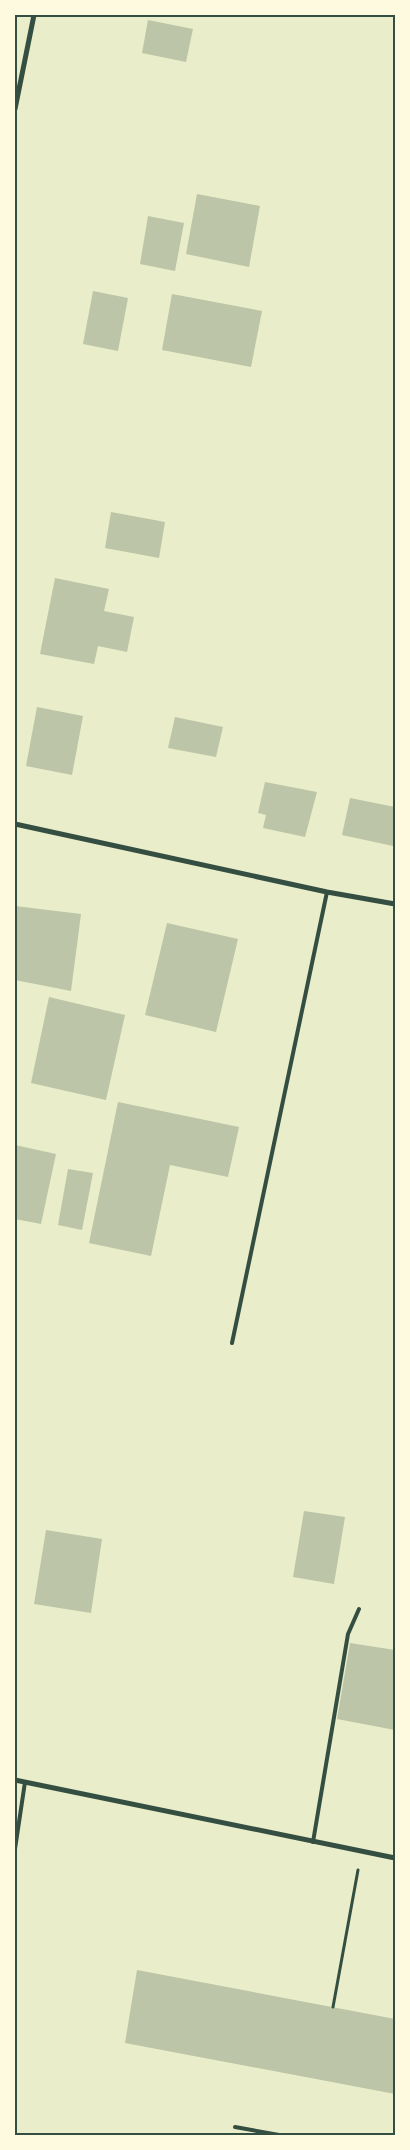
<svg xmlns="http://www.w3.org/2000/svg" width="410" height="2150" viewBox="0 0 410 2150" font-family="'Alegreya Sans',sans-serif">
  <rect width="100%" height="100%" fill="#e9edc9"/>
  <g fill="#bcc5a7">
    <path d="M148,20L193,29L186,62L142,53Z"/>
    <path d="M197,194L260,206L249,267L186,254Z"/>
    <path d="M148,216L184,223L175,271L140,264Z"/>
    <path d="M93,291L128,298L118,351L83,344Z"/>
    <path d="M172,294L262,311L251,367L162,350Z"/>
    <path d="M111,512L165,522L159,558L105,548Z"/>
    <path d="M55,578L109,589L104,611L134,617L127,652L98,646L94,664L40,654Z"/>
    <path d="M37,707L83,716L72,775L26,766Z"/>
    <path d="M175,717L223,727L216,757L168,748Z"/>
    <path d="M265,782L317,792L305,837L263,828L266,815L258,813Z"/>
    <path d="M350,798L395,807L393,846L342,835Z"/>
    <path d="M15,906L81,914L71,991L15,980Z"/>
    <path d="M167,923L238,939L216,1032L145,1015Z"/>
    <path d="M49,997L125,1015L106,1100L31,1083Z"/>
    <path d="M118,1102L239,1127L228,1177L170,1165L151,1256L89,1243Z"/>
    <path d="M15,1145L56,1154L41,1224L15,1219Z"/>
    <path d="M68,1169L93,1173L82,1230L58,1225Z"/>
    <path d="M304,1511L345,1517L334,1584L293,1577Z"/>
    <path d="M46,1530L102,1539L91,1613L34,1604Z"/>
    <path d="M350,1643L395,1650V1730L337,1719Z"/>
    <path d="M137,1970L395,2019V2094L125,2043Z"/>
  </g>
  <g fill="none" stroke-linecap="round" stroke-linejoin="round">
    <path stroke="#344e41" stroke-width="3" d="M333,2007L358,1870"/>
    <g stroke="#344e41" stroke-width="4">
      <path d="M232,1343L327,892"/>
      <path d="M313,1842L348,1634L359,1609"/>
      <path d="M15,1849L25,1782"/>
      <path d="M235,2127L279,2135"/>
    </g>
    <g stroke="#344e41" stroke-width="5">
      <path d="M15,109L34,15"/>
      <path d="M15,824L327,892L395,904"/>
      <path d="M15,1780L395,1858"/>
    </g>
  </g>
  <rect width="410" height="2150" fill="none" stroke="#fefae0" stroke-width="32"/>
  <rect x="16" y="16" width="378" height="2118" fill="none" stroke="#344e41" stroke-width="2"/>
</svg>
